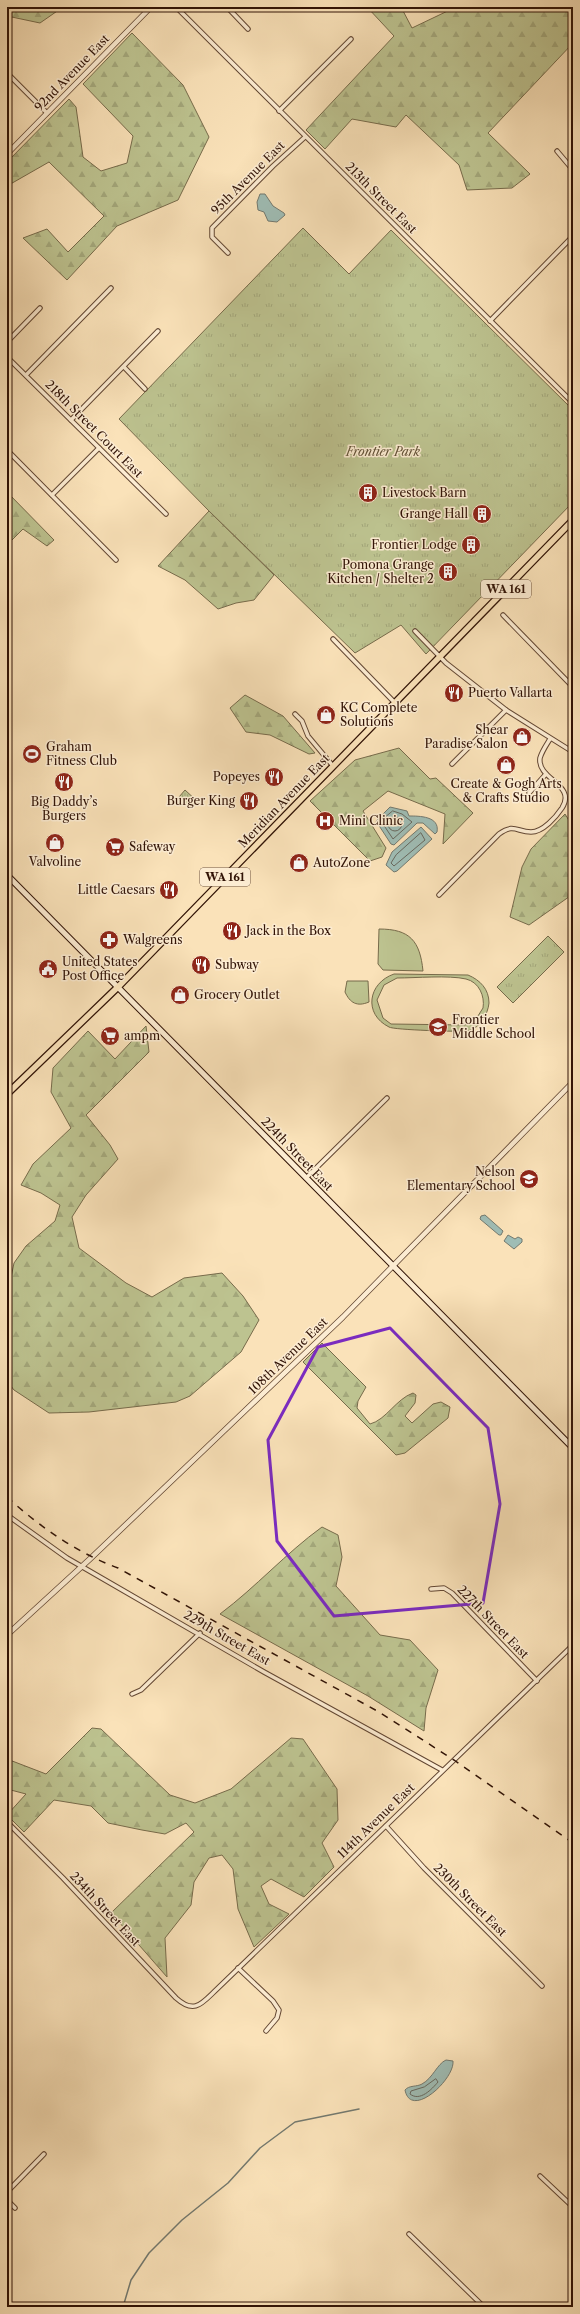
<svg xmlns="http://www.w3.org/2000/svg" width="580" height="2314" viewBox="0 0 580 2314" font-family="'Libre Caslon Text',serif">
  <defs>
    <pattern id="forest-firs" width="22" height="20" patternUnits="userSpaceOnUse"><rect width="22" height="20" fill="#bdc390"/><path d="M5 1l3.5 6h-7zM16 11l3.5 6h-7z" fill="#a3a77b"/></pattern>
    <pattern id="park-tufts" width="24" height="20" patternUnits="userSpaceOnUse"><rect width="24" height="20" fill="#bdc390"/><path d="M3 7l-1-3M5 7V3M7 7l1-3M15 17l-1-3M17 17v-4M19 17l1-3" fill="none" stroke="#a3a77b"/></pattern>
  </defs>
  <rect width="100%" height="100%" fill="#fae2b9"/>
  <filter id="stains"><feTurbulence type="fractalNoise" baseFrequency=".005" numOctaves="4"/><feColorMatrix values="0 0 0 0 .2 0 0 0 0 .09 0 0 0 0 .02 0 0 0 .5 -.17"/></filter>
  <radialGradient id="worn" r=".72"><stop offset=".6" stop-color="#630" stop-opacity="0"/><stop offset="1" stop-color="#630" stop-opacity=".3"/></radialGradient>
  <g fill="#bdc390" stroke="#776b4b" fill-rule="evenodd">
    <path d="M379,929C410,929 420,941 423,971L383,970L378,964Z"/>
    <path d="M394,974L468,975C480,980 489,989 489,1003C488,1014 480,1028 468,1031C462,1032 393,1030 389,1027C363,1014 368,983 394,974ZM397,978C415,978 449,975 466,979C479,982 485,996 483,1008L476,1019L465,1025L391,1024L383,1018L377,1000L384,985Z"/>
    <path d="M347,981H368L369,1002C357,1007 350,1003 345,992Z"/>
  </g>
  <g fill="url(#forest-firs)" stroke="#776b4b">
    <path d="M7,7H63L40,23L7,16Z"/>
    <path d="M367,7H401L412,28L456,7H573V43L488,133L530,174L512,188L467,190L459,165L406,115L396,127L352,119L325,149L306,130L394,36Z"/>
    <path d="M132,33L183,85L209,137L178,200L117,226L67,280L23,238L47,229L68,252L104,216L49,162L7,186V162L69,99L76,107L83,157L101,171L127,163L133,136L83,84Z"/>
    <path d="M7,492L54,540L47,546L23,529L7,545Z"/>
    <path d="M209,511L274,575L254,600L236,603L218,609L185,580L158,566Z"/>
    <path d="M245,695L283,716L315,753L309,754L270,735L246,732L230,708Z"/>
    <path d="M399,748L430,779L436,778L473,813L443,844L445,814L388,791L363,811L386,848L382,857L370,861L310,801L355,760Z"/>
    <path d="M565,814L573,827V894L529,925L510,917L522,867L531,849Z"/>
    <path d="M146,1026L149,1052L86,1115L110,1145L118,1159L86,1195L72,1217L79,1248L126,1283L152,1297L184,1278L222,1273L243,1296L259,1320L241,1352L190,1396L176,1402L89,1412L49,1413L14,1390L7,1381V1347L11,1336L7,1297L14,1263L26,1246L55,1221L60,1205L41,1193L21,1185L33,1164L71,1128L51,1092L53,1068L88,1031L115,1059Z"/>
    <path d="M322,1343L366,1387L358,1401L357,1408L370,1424C386,1420 396,1399 413,1393L416,1395L415,1403L405,1416L412,1423L433,1404L441,1402L450,1407L448,1418L405,1453L396,1455L303,1362Z"/>
    <path d="M322,1527L338,1535L342,1557L336,1586L380,1635L410,1640L438,1670L426,1708L424,1731L368,1696L220,1614C256,1587 286,1553 322,1527Z"/>
    <path d="M92,1728L101,1729L170,1795L195,1803L231,1789L291,1738L303,1739L337,1789L338,1820L322,1843L334,1867L304,1897L271,1879L261,1886L269,1904L289,1914L254,1947L238,1909L233,1869L222,1855L209,1858L194,1882L191,1905L165,1938L167,1977L111,1913L194,1832L186,1823L165,1834L142,1830L108,1823L91,1806L54,1800L24,1832L7,1815L26,1794L7,1789V1759L46,1774Z"/>
  </g>
  <g fill="url(#park-tufts)" stroke="#776b4b">
    <path d="M303,228L349,274L391,230L573,410V502L426,654L401,625L355,653L209,511L119,419Z"/>
    <path d="M185,790L198,802L191,809L179,797Z"/>
    <path d="M548,936L564,952L513,1003L497,987Z"/>
  </g>
  <g fill="#9fbdb5" stroke="#73796f">
    <path d="M260,194H265L273,206L284,213L285,215L277,222L268,221L264,212L258,210L257,202Z"/>
    <path d="M390,807L407,811L409,816C419,816 440,816 437,832L435,834L423,823H417L394,845L391,844L376,821Z"/>
    <path d="M421,827L432,839L397,871L394,872L386,865L392,852Z"/>
    <path d="M485,1215L503,1231L501,1235H499L480,1219L481,1216Z"/>
    <path d="M508,1235L515,1239L518,1237L522,1239V1242L514,1249L504,1241Z"/>
    <path d="M446,2060L453,2061C455,2079 411,2120 405,2090C409,2085 417,2087 422,2084C433,2078 437,2064 446,2060Z"/>
  </g>
  <g fill="none" stroke-linecap="round" stroke-linejoin="round">
    <g stroke="#68685e" stroke-width="1">
      <path d="M393,811L402,814L412,822L393,839L381,821Z"/>
      <circle cx="395" cy="824" r="7"/>
      <path d="M421,833L425,840L394,866L391,863L396,855Z"/>
      <path d="M436,2079L438,2082C432,2089 420,2102 410,2094L411,2091L424,2087Z"/>
    </g>
    <path stroke="#73796f" stroke-width="1.5" d="M123,2307L131,2280L149,2253L182,2220L228,2183L260,2148L295,2122L359,2109"/>
    <defs>
      <g id="minor">
        <path d="M176,7L573,403"/>
        <path d="M227,7L248,29"/>
        <path d="M7,73L47,113"/>
        <path d="M279,111L351,39"/>
        <path d="M557,151L573,170"/>
        <path d="M228,253L212,237V228L273,166L305,137"/>
        <path d="M490,321L573,236"/>
        <path d="M7,342L40,308"/>
        <path d="M7,357L166,514"/>
        <path d="M124,367L145,389"/>
        <path d="M26,375L111,288"/>
        <path d="M71,420L158,331"/>
        <path d="M7,450L116,560"/>
        <path d="M52,495L99,448"/>
        <path d="M503,615L573,687"/>
        <path d="M415,631L446,663L506,710L573,752"/>
        <path d="M333,639L395,703"/>
        <path d="M295,714L302,721L308,736L333,766"/>
        <path d="M452,764L506,710"/>
        <path d="M529,793L546,774"/>
        <path d="M439,895L499,834C514,823 517,832 531,832C543,832 556,817 562,808C577,784 537,780 540,758C542,751 547,744 550,739"/>
        <path d="M306,1178L387,1098"/>
        <path d="M7,1515L67,1558L264,1672L442,1770"/>
        <path d="M431,1589L444,1588L452,1593L537,1681"/>
        <path d="M132,1694L141,1690L200,1633"/>
        <path d="M7,1822L63,1878L176,1998C195,2015 202,2003 217,1989L573,1645"/>
        <path d="M386,1826L424,1868L542,1986"/>
        <path d="M238,1968L273,2001L279,2010L277,2018L266,2031"/>
        <path d="M540,2176L573,2207"/>
        <path d="M7,2192L44,2154"/>
        <path d="M7,2200L15,2208"/>
        <path d="M409,2234L484,2307"/>
      </g>
      <g id="tertiary">
        <path d="M7,154L151,7"/>
        <path d="M7,1635L91,1558L343,1317L573,1082"/>
      </g>
      <path id="secondary" d="M7,875L573,1448"/>
      <path id="primary" d="M7,1094L119,986L573,520"/>
    </defs>
    <use href="#minor" stroke="#634733" stroke-width="5.5"/>
    <use href="#tertiary" stroke="#634733" stroke-width="6"/>
    <use href="#secondary" stroke="#311306" stroke-width="7"/>
    <use href="#primary" stroke="#311306" stroke-width="8"/>
    <use href="#minor" stroke="#fcecd2" stroke-width="3.5"/>
    <use href="#tertiary" stroke="#fcecd2" stroke-width="4.5"/>
    <use href="#secondary" stroke="#fcecd2" stroke-width="5"/>
    <use href="#primary" stroke="#fae2b9" stroke-width="5.5"/>
    <path stroke="#311306" stroke-width="1.5" stroke-dasharray="7 7" stroke-linecap="butt" d="M7,1497C40,1527 77,1553 118,1568L379,1712L454,1760L573,1843"/>
  </g>
  <path fill="none" stroke="#7b2cbf" stroke-width="3" stroke-linejoin="round" d="M390,1328L488,1428L500,1504L483,1603L334,1616L277,1541L268,1440L318,1347Z"/>
  <defs>
    <symbol id="building-disc" viewBox="-11 -11 22 22"><circle r="9.5" fill="#8f2418" stroke="#fcecd2"/><path d="M-4-6H4V6H1V3H-1V6H-4ZM-2.5-4.3h1.7v1.8h-1.7ZM.8-4.3h1.7v1.8H.8ZM-2.5-1h1.7V.8h-1.7ZM.8-1h1.7V.8H.8Z" fill="#fff"/></symbol>
    <symbol id="restaurant-disc" viewBox="-11 -11 22 22"><circle r="9.5" fill="#8f2418" stroke="#fcecd2"/><path d="M-5-6h1v4h1v-4h1v4h1v-4h1v5L-1.5 .5V6h-2V.5L-5-1ZM5-6V6H3V1.5H1.5Q1.5-4 5-6Z" fill="#fff"/></symbol>
    <symbol id="shop-disc" viewBox="-11 -11 22 22"><circle r="9.5" fill="#8f2418" stroke="#fcecd2"/><path d="M-5-2.5h2.3a2.7 3.5 0 0 1 5.4 0H5L5.5 6h-11ZM-1.5-2.5h3a1.5 2.3 0 0 0-3 0Z" fill="#fff"/></symbol>
    <symbol id="stadium-disc" viewBox="-11 -11 22 22"><circle r="9.5" fill="#8f2418" stroke="#fcecd2"/><path d="M0-5a6.5 5 0 1 0 0 10a6.5 5 0 1 0 0-10ZM-3.5-1.8h7v3.6h-7Z" fill="#fff"/></symbol>
    <symbol id="hospital-disc" viewBox="-11 -11 22 22"><circle r="9.5" fill="#8f2418" stroke="#fcecd2"/><path d="M-5-5h3v3.5h4V-5h3V5h-3V1.5h-4V5h-3Z" fill="#fff"/></symbol>
    <symbol id="supermarket-disc" viewBox="-11 -11 22 22"><circle r="9.5" fill="#8f2418" stroke="#fcecd2"/><path d="M-6-5.5h2.5l.6 2H6L4.5 2H-2.5L-4.4-4H-6ZM-1.5 3.2a1.3 1.3 0 1 0 .1 0ZM3 3.2a1.3 1.3 0 1 0 .1 0Z" fill="#fff"/></symbol>
    <symbol id="pharmacy-disc" viewBox="-11 -11 22 22"><circle r="9.5" fill="#8f2418" stroke="#fcecd2"/><path d="M-2-6h4v4h4v4h-4v4h-4v-4h-4v-4h4Z" fill="#fff"/></symbol>
    <symbol id="civic-disc" viewBox="-11 -11 22 22"><circle r="9.5" fill="#8f2418" stroke="#fcecd2"/><path d="M-.6-6.5H3V-4.5H.6V-3L4-1V1h2V6H-6V1h2V-1L-.6-3ZM-1.2 2.5V6h2.4V2.5Z" fill="#fff"/></symbol>
    <symbol id="school-disc" viewBox="-11 -11 22 22"><circle r="9.5" fill="#8f2418" stroke="#fcecd2"/><path d="M0-5L7-2L0 1L-7-2ZM-4 1L0 2.5L4 1V4Q0 6-4 4Z" fill="#fff"/></symbol>
  </defs>
  <g fill-rule="evenodd">
    <use href="#building-disc" x="357" y="482" width="22" height="22"/>
    <use href="#building-disc" x="471" y="503" width="22" height="22"/>
    <use href="#building-disc" x="460" y="534" width="22" height="22"/>
    <use href="#building-disc" x="437" y="561" width="22" height="22"/>
    <use href="#restaurant-disc" x="443" y="682" width="22" height="22"/>
    <use href="#shop-disc" x="315" y="704" width="22" height="22"/>
    <use href="#shop-disc" x="511" y="726" width="22" height="22"/>
    <use href="#stadium-disc" x="21" y="743" width="22" height="22"/>
    <use href="#shop-disc" x="495" y="754" width="22" height="22"/>
    <use href="#restaurant-disc" x="263" y="766" width="22" height="22"/>
    <use href="#restaurant-disc" x="53" y="771" width="22" height="22"/>
    <use href="#restaurant-disc" x="238" y="790" width="22" height="22"/>
    <use href="#hospital-disc" x="314" y="810" width="22" height="22"/>
    <use href="#shop-disc" x="44" y="832" width="22" height="22"/>
    <use href="#supermarket-disc" x="104" y="836" width="22" height="22"/>
    <use href="#shop-disc" x="288" y="852" width="22" height="22"/>
    <use href="#restaurant-disc" x="158" y="879" width="22" height="22"/>
    <use href="#restaurant-disc" x="221" y="920" width="22" height="22"/>
    <use href="#pharmacy-disc" x="98" y="929" width="22" height="22"/>
    <use href="#restaurant-disc" x="190" y="954" width="22" height="22"/>
    <use href="#civic-disc" x="37" y="958" width="22" height="22"/>
    <use href="#shop-disc" x="169" y="984" width="22" height="22"/>
    <use href="#school-disc" x="427" y="1016" width="22" height="22"/>
    <use href="#supermarket-disc" x="99" y="1025" width="22" height="22"/>
    <use href="#school-disc" x="518" y="1168" width="22" height="22"/>
  </g>
  <g text-anchor="middle" stroke-width="3" stroke-linejoin="round" paint-order="stroke">
    <g fill="#fcecd2" stroke="#6e5443" stroke-width="1">
      <rect x="481" y="580" width="50" height="18" rx="3"/>
      <rect x="200" y="868" width="50" height="18" rx="3"/>
    </g>
    <g font-size="11" font-weight="bold" fill="#311306">
      <text x="506" y="593">WA 161</text>
      <text x="225" y="881">WA 161</text>
    </g>
    <g font-size="12" fill="#311306" stroke="#fcecd2">
      <text transform="translate(72 73) rotate(-46)" y="4">92nd Avenue East</text>
      <text transform="translate(248 178) rotate(-45)" y="4">95th Avenue East</text>
      <text transform="translate(381 198) rotate(45)" y="4">213th Street East</text>
      <text transform="translate(94 429) rotate(45)" y="4">218th Street Court East</text>
      <text transform="translate(284 801) rotate(-46)" y="4">Meridian Avenue East</text>
      <text transform="translate(297 1154) rotate(46)" y="4">224th Street East</text>
      <text transform="translate(288 1356) rotate(-44)" y="4">108th Avenue East</text>
      <text transform="translate(493 1622) rotate(46)" y="4">227th Street East</text>
      <text transform="translate(227 1638) rotate(30)" y="4">229th Street East</text>
      <text transform="translate(376 1821) rotate(-44)" y="4">114th Avenue East</text>
      <text transform="translate(470 1900) rotate(45)" y="4">230th Street East</text>
      <text transform="translate(105 1909) rotate(47)" y="4">234th Street East</text>
    </g>
    <g font-size="12" font-style="italic" fill="#625136" stroke="#fcecd2">
      <text x="383" y="456">Frontier Park</text>
    </g>
    <g font-size="12" fill="#311306" stroke="#fcecd2" text-anchor="start">
      <text x="382" y="497">Livestock Barn</text>
      <text x="468" y="518" text-anchor="end">Grange Hall</text>
      <text x="457" y="549" text-anchor="end">Frontier Lodge</text>
      <text x="434" y="569" text-anchor="end">Pomona Grange<tspan x="434" dy="14">Kitchen / Shelter 2</tspan></text>
      <text x="468" y="697">Puerto Vallarta</text>
      <text x="340" y="712">KC Complete<tspan x="340" dy="14">Solutions</tspan></text>
      <text x="508" y="734" text-anchor="end">Shear<tspan x="508" dy="14">Paradise Salon</tspan></text>
      <text x="46" y="751">Graham<tspan x="46" dy="14">Fitness Club</tspan></text>
      <text x="260" y="781" text-anchor="end">Popeyes</text>
      <text x="506" y="788" text-anchor="middle">Create &amp; Gogh Arts<tspan x="506" dy="14">&amp; Crafts Studio</tspan></text>
      <text x="235" y="805" text-anchor="end">Burger King</text>
      <text x="64" y="806" text-anchor="middle">Big Daddy’s<tspan x="64" dy="14">Burgers</tspan></text>
      <text x="339" y="825">Mini Clinic</text>
      <text x="129" y="851">Safeway</text>
      <text x="55" y="866" text-anchor="middle">Valvoline</text>
      <text x="313" y="867">AutoZone</text>
      <text x="155" y="894" text-anchor="end">Little Caesars</text>
      <text x="246" y="935">Jack in the Box</text>
      <text x="123" y="944">Walgreens</text>
      <text x="62" y="966">United States<tspan x="62" dy="14">Post Office</tspan></text>
      <text x="215" y="969">Subway</text>
      <text x="194" y="999">Grocery Outlet</text>
      <text x="452" y="1024">Frontier<tspan x="452" dy="14">Middle School</tspan></text>
      <text x="124" y="1040">ampm</text>
      <text x="515" y="1176" text-anchor="end">Nelson<tspan x="515" dy="14">Elementary School</tspan></text>
    </g>
  </g>
  <rect width="580" height="2314" fill="none" stroke="#fae2b9" stroke-width="24"/>
  <rect x="8" y="8" width="564" height="2298" fill="none" stroke="#311306" stroke-width="2"/>
  <rect x="12" y="12" width="556" height="2290" fill="none" stroke="#311306"/>
  <rect width="100%" height="100%" filter="url(#stains)"/>
  <rect width="100%" height="100%" fill="url(#worn)"/>
</svg>
